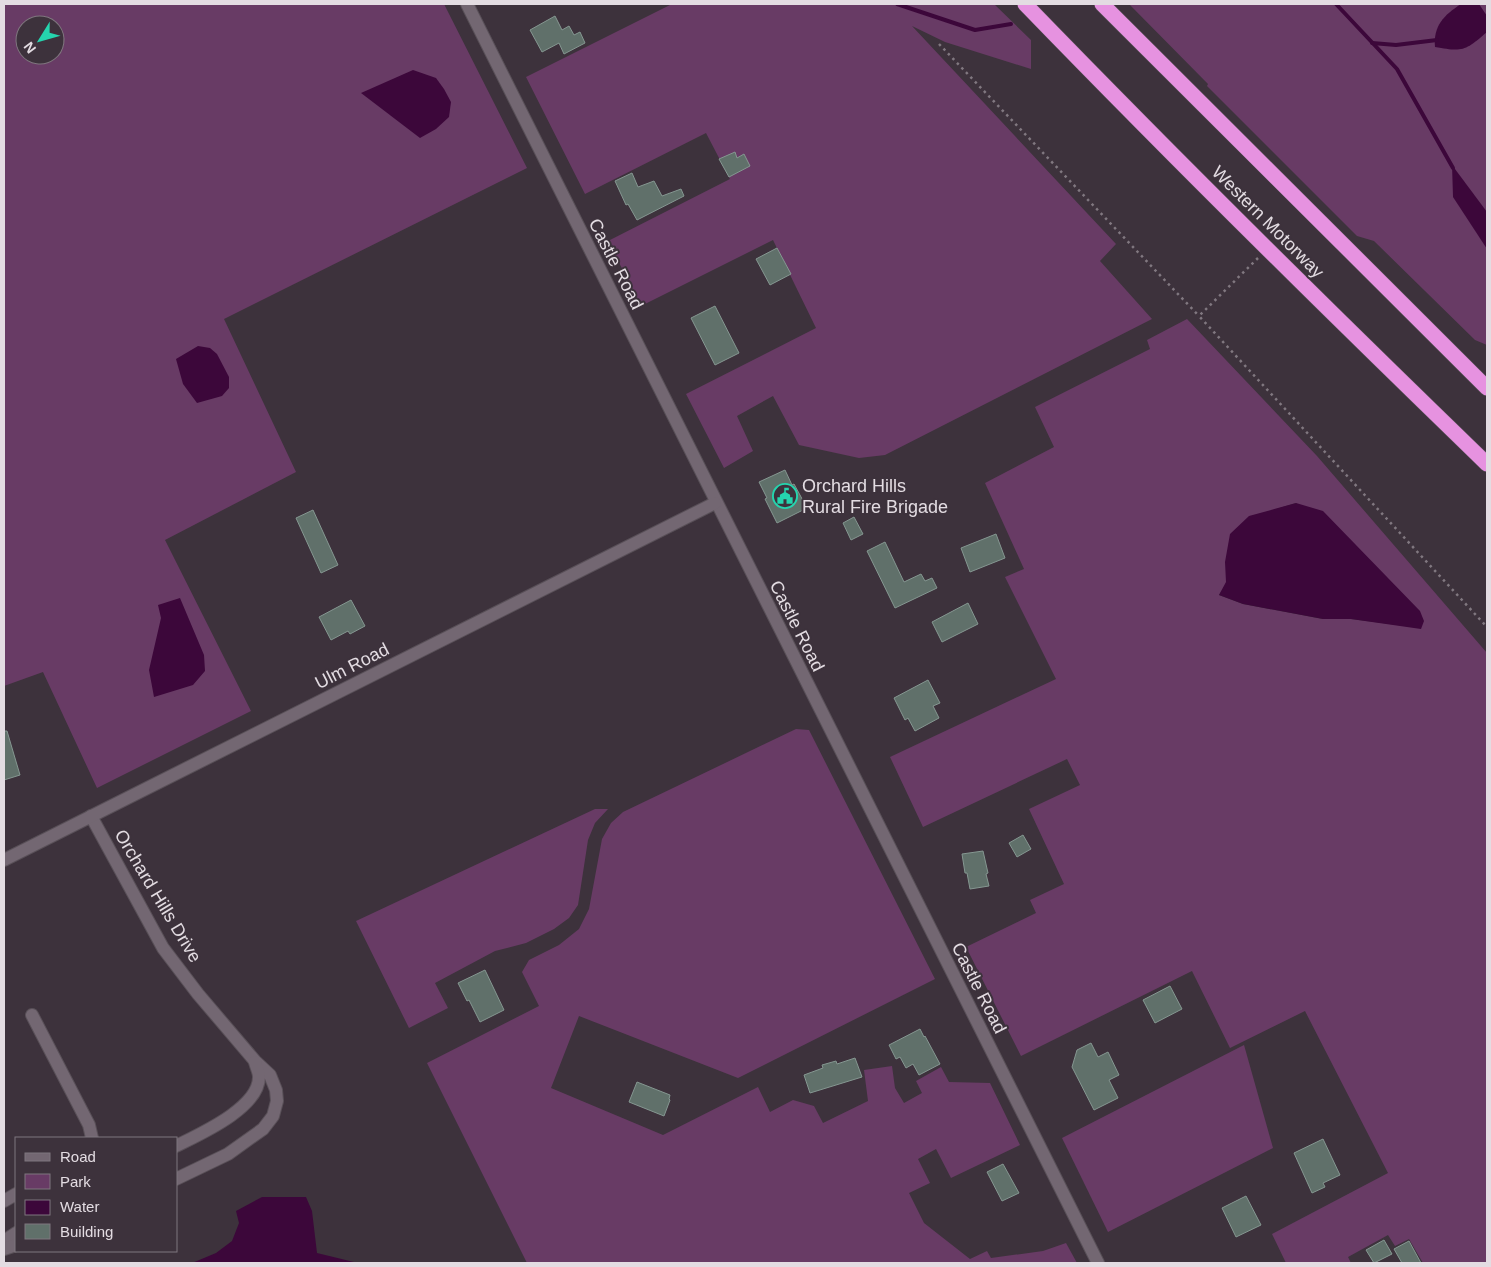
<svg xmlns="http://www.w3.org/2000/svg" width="1491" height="1267" viewBox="0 0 1491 1267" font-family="Helvetica,sans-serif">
  <rect width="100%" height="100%" fill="#3d323c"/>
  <g fill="#683b65" fill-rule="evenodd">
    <path d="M4,4H444L527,168L224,319L296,472L165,540L251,711L97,788L43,672L4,686ZM25,25H55V55H25Z"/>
    <path d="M672,4H994L1031,40V69L945,42L912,26L1116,244L1100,261L1152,319L885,455L859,458L799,445L773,396L737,416L753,451L724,468L686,394L816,328L773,240L641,306L608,241L730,179L706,133L585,194L526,77Z"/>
    <path d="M1129,4H1487V345L1475,340L1374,241L1357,236L1207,86L1208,84Z"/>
    <path d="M1187,319L1317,456L1487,653V1263H1423L1409,1239L1395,1246L1388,1235L1348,1257L1351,1263H1286L1272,1234L1388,1173L1305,1011L1230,1048L1192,971L1021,1056L966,947L1036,913L1030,900L1064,884L1029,809L1080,785L1067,759L923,827L890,757L1056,679L1005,577L1024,569L985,483L1054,447L1035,407L1150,349L1147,340ZM1296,503L1421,628L1351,619H1323L1243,604L1219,595L1273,510Z"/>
    <path d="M796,729L809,730L935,979L738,1078L579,1016L551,1088L663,1135L758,1087L770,1112L793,1100L814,1106L823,1123L868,1101L864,1070L892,1066L895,1088L904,1103L922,1093L916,1081L941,1067L949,1082L990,1083L1020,1145L951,1178L936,1149L918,1159L930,1183L909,1193L924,1223L970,1259L987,1251L991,1258L1043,1251L1066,1243L1077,1263H527L427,1063L539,1006L522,972L529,960L559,945L579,929L589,909L602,839L611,823L623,812Z"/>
    <path d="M595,809H608L595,823L588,840L578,905L569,918L554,929L526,943L495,951L435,983L448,1008L409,1028L356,921Z"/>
    <path d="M1244,1045L1273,1148L1108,1232L1062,1138Z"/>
  </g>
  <g fill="#3c073a">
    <path d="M1461,4H1479L1487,16V32C1465,51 1463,52 1435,47C1433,26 1444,15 1461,4Z"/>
    <path d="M413,70L436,78L444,89L451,102L449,117L436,129L420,138L361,93Z"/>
    <path d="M1452,165L1487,212V249L1453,197Z"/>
    <path d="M198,346L210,348L217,354L229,377V388L222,396L197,403L183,384L176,359Z"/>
    <path d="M1296,503L1323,511L1420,611L1424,621L1421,629L1351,619H1323L1243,604L1219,595L1226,582L1225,562L1230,534L1249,516Z"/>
    <path d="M180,598L204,655L205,671L193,685L154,697L149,670L161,618L158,605Z"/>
    <path d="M262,1197H306L312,1211L317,1253L358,1263H192L216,1253L232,1241L239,1223L236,1211Z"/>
  </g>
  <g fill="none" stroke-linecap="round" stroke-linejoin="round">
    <g stroke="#3c073a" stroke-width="4">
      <path d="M897,4L975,30L1011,24"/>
      <path d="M1336,4L1397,69L1453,168"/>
      <path d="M1372,43L1396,45L1437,40"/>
    </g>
  </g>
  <g fill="#60706a" stroke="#859791">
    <path d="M555,16L562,30L569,26L574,35L580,32L585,43L564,54L559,43L542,52L530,30Z"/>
    <path d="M735,152L737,158L744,154L750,166L729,177L719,159Z"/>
    <path d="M632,173L638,187L654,181L662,196L681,189L684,196L637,220L628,204L626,205L615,181Z"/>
    <path d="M777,248L791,274L770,285L756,259Z"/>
    <path d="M715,306L739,353L715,365L691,318Z"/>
    <path d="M785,470L792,485L794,484L807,508L777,523L765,499L767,498L759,482Z"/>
    <path d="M313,510L338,565L321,573L296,518Z"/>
    <path d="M854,517L863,534L851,540L843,523Z"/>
    <path d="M996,534L1005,558L970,572L961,548Z"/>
    <path d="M885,542L904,582L921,574L925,581L932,578L937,588L895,608L867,551Z"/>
    <path d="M351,600L365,626L350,634L348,631L331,640L319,617Z"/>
    <path d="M968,603L978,624L942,642L932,622Z"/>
    <path d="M928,680L940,703L933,706L939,718L915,731L908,718L905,720L894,698Z"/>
    <path d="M4,731H7L20,775L4,780Z"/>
    <path d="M1023,835L1031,849L1017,857L1009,843Z"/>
    <path d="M983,851L988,873L986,874L989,886L970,889L967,873H965L962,854Z"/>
    <path d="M485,970L504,1010L480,1022L469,1000L467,1001L458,983Z"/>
    <path d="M1170,986L1182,1009L1155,1023L1143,1000Z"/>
    <path d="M920,1029L924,1037L925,1036L940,1064L919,1075L913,1064L906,1068L900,1057L896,1059L889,1045Z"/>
    <path d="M1091,1043L1098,1057L1108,1052L1119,1075L1109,1080L1118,1098L1094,1110L1072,1067L1077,1050Z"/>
    <path d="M855,1058L862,1077L810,1093L804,1075L823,1068L822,1065L836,1061L837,1064Z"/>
    <path d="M637,1082L670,1095L669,1099L670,1100L664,1116L629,1102Z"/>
    <path d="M1323,1139L1340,1175L1323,1183L1325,1187L1312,1193L1294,1153Z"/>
    <path d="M1003,1164L1019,1193L1002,1201L987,1172Z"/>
    <path d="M1246,1196L1261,1225L1236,1237L1222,1208Z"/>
    <path d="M1384,1240L1392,1254L1374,1263L1366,1250Z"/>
    <path d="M1409,1241L1421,1263H1402L1394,1249Z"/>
  </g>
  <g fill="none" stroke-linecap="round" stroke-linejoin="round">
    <defs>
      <g id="minor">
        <path d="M467,4L1098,1263"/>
        <path d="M91,816L163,948L198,994L255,1061L270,1075L276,1090L277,1101L273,1116L263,1129L228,1154L176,1179"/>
        <path d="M4,860L715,503"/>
        <path d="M32,1015L89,1125L92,1138"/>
        <path d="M176,1146C200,1134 259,1108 259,1077C259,1072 256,1067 255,1062"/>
        <path d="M4,1201L16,1194"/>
        <path d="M4,1241L16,1233"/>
        <path d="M4,1249L16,1245"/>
      </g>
      <g id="motorway">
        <path d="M1025,4C1176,160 1331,313 1487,464"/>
        <path d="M1102,4L1487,388"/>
      </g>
    </defs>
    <use href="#minor" stroke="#595058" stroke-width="14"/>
    <use href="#motorway" stroke="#595058" stroke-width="16"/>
    <g stroke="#817880" stroke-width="2.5" stroke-dasharray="2.5 4" stroke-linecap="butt">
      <path d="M939,44L1199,316"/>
      <path d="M1258,258L1199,316L1487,627"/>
    </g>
    <use href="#minor" stroke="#736772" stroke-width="12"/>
    <use href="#motorway" stroke="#e692e0" stroke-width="15"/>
  </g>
  <defs>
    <symbol id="civic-ring" viewBox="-11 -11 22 22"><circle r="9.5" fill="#3d323c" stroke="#25d5ae" stroke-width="1.5"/><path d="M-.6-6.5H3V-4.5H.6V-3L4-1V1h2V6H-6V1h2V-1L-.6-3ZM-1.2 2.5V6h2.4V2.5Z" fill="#25d5ae"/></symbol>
  </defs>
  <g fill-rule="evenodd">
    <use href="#civic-ring" x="771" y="482" width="28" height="28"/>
  </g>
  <g text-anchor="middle" stroke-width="4" stroke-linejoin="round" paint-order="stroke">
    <g font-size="18" fill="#e3dce2" stroke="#3d323c">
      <text transform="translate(1268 222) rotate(45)" y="6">Western Motorway</text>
      <text transform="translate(616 264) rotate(63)" y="6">Castle Road</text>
      <text transform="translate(797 626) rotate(63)" y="6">Castle Road</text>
      <text transform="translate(352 666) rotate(-27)" y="6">Ulm Road</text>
      <text transform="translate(158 896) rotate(59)" y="6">Orchard Hills Drive</text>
      <text transform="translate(979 988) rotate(63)" y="6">Castle Road</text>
    </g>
    <g font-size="18" fill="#e3dce2" stroke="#3d323c" text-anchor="start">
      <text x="802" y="492">Orchard Hills<tspan x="802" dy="21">Rural Fire Brigade</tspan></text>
    </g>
  </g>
  <rect width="1491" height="1267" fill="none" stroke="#e3dce2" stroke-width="10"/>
  <rect x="15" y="1137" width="162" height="115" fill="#3d323c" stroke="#7f767e"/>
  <rect x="25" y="1153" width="25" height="8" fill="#736772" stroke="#7f767e"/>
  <text x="60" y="1162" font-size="15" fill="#e3dce2">Road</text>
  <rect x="25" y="1174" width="25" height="15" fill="#683b65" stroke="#7f767e"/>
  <text x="60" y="1187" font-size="15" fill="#e3dce2">Park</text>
  <rect x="25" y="1200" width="25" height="15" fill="#3c073a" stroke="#7f767e"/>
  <text x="60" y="1212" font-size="15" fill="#e3dce2">Water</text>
  <rect x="25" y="1224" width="25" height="15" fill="#60706a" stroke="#7f767e"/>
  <text x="60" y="1237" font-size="15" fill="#e3dce2">Building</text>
  <g transform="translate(40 40) rotate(233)"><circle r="24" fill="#3d323c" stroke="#7f767e"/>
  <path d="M0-4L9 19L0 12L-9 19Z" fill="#25d5ae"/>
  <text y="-8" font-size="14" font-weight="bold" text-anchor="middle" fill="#e3dce2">N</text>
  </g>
</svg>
